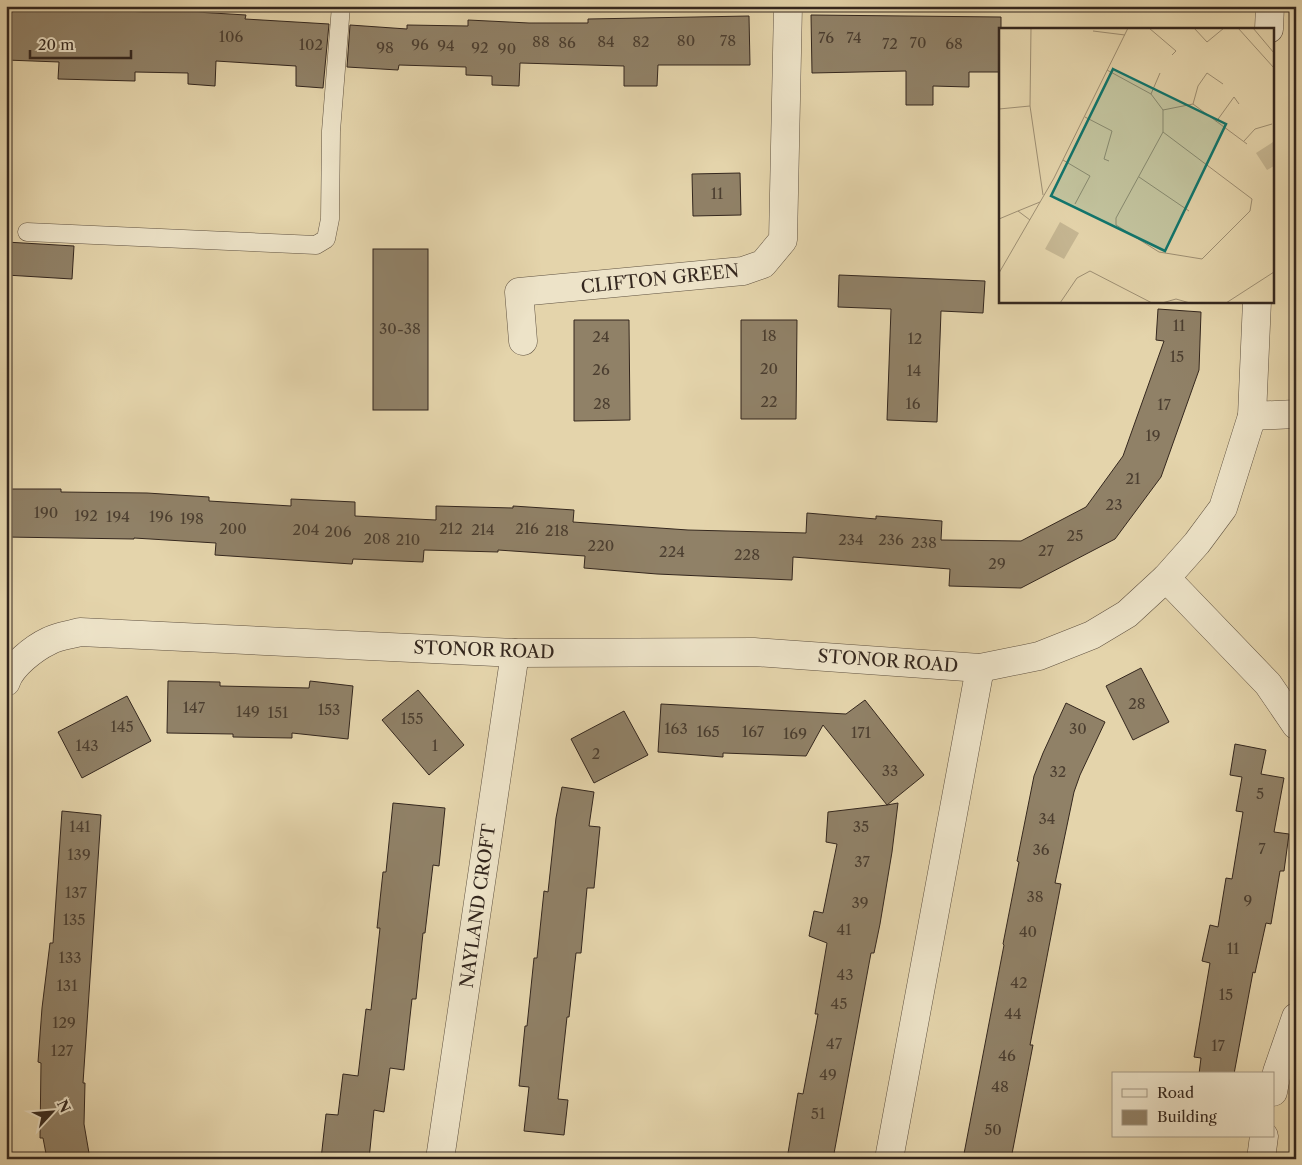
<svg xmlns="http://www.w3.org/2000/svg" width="1302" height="1165" viewBox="0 0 1302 1165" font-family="'Libre Caslon Text',serif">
  <rect width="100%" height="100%" fill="#e4d4ab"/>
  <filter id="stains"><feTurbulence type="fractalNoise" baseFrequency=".004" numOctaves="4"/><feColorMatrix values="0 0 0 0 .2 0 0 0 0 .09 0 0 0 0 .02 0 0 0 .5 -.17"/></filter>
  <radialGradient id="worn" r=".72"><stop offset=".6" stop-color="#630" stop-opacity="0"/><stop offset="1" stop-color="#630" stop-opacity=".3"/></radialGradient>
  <g fill="#908167" stroke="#34271e">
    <path d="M63,7L143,12H196L246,15L245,19L329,24L323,88L296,86V66L216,61L215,86L188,84V73L135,72V81L58,79L59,62L6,60V10L63,11Z"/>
    <path d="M811,15L1001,17V72H969V87L933,86V105H906V71L812,73Z"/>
    <path d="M749,16L750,65H658L657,86H624V66L520,63L519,86L492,85V76L466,75V67L399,65L398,70L347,67L350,25L407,29V25L468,26V20L529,23H588V19Z"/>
    <path d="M740,173L741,215L693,216L692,174Z"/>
    <path d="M6,242L74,246L72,279L6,275Z"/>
    <rect x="373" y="249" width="55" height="161"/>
    <path d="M839,275L985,281L983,313L941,311L937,422L887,420L891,309L838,307Z"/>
    <path d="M1158,309L1201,312L1199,370L1161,477L1115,539L1021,588L949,586L950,569L793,557L792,580L657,574L584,568L585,556L498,550V552L424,550L423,562L353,559L352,564L215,555L216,543L134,538V539L6,537V489H61V492L147,493L209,497V501L291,506V499L355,502V516L436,520V506L513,508V506L574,510L573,522L688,530L806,533L807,513L876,519V516L942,521L941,540L1021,541L1086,507L1123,456L1164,341L1156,340Z"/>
    <path d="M574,320H629L630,420L574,421Z"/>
    <path d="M741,320H797L796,419H741Z"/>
    <path d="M1141,668L1169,722L1133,740L1106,686Z"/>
    <path d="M168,681L220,682V686L309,688L310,681L353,686L348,739L292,733V738L233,737V734L167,733Z"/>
    <path d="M418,690L464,745L429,775L382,720Z"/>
    <path d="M127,696L151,741L82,778L58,732Z"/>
    <path d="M865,700L924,775L887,805L898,803L892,852L880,924L874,953H871L833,1159H787L798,1093L803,1094L818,1014H815L827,943L809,936L814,911L823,913L837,844L826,842L828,812L887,805L823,725L806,756L723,753V757L658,752L661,704L846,714Z"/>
    <path d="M1066,703L1105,722L1080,775L1074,792L1055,883L1061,884L1030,1045H1033L1011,1159H963L1004,945L1003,944L1019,862L1017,861L1034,776L1043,753Z"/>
    <path d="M624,711L648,755L594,783L571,739Z"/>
    <path d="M1235,744L1266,750L1261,774L1284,778L1274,832L1289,834L1284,871H1280L1271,924L1266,923L1255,973L1253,972L1234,1074H1199L1201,1058L1194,1057L1210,963L1202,961L1210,925L1218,927L1226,878L1232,879L1243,812L1236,811L1242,777L1230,775Z"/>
    <path d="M562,787L594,792L589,826L600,827L594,888H587L581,953H576L569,1017H567L558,1099L568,1100L564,1135L524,1131L529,1087L519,1086L525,1026H527L534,958H537L544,891L548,892L556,818Z"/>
    <path d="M393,803L445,808L439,866L433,865L425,933H423L416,999H412L404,1070L390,1068L384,1112L374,1110L369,1159H321L326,1114L338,1115L343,1074L358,1076L366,1009L371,1010L380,928H377L383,872H386Z"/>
    <path d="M62,811L101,815L83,1083H85L84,1124L90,1159H47L43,1138H40L41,1063L38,1062L42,1008L50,943H53Z"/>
  </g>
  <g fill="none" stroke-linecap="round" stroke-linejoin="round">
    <defs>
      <path id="lane" d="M27,232L316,245L326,239L330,219L331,131L341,6"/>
      <g id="street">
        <path d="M1269,29L1270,6"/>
        <path d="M523,341L519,292L743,271L763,264L783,240L788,6"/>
        <path d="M1252,416L1296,414"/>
        <path d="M1166,578L1268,684L1296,725"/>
        <path d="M6,682C11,666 34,648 49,641C58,636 70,635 80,632L515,653L754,652L980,668L1039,656L1092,635L1127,614L1166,578L1197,543L1223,508L1252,416L1257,301"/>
        <path d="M1273,1092L1277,1072L1296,1017"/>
        <path d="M440,1159L515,653"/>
        <path d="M889,1159L980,668"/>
        <path d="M1261,1159L1264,1136"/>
      </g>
    </defs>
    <use href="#lane" stroke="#605241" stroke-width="19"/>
    <use href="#street" stroke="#605241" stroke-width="29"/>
    <use href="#lane" stroke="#ede3c8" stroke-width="18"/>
    <use href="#street" stroke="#ede3c8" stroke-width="28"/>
  </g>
  <g text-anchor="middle" stroke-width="4" stroke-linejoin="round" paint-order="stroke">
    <g font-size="15" fill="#4b3e30">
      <text x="231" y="42">106</text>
      <text x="826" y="43">76</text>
      <text x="854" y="43">74</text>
      <text x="686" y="46">80</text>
      <text x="728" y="46">78</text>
      <text x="541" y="47">88</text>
      <text x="606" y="47">84</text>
      <text x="641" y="47">82</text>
      <text x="567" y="48">86</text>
      <text x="918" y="48">70</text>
      <text x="890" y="49">72</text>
      <text x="954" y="49">68</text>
      <text x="311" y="50">102</text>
      <text x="420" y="50">96</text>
      <text x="446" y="51">94</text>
      <text x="385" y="53">98</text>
      <text x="480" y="53">92</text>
      <text x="507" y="54">90</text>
      <text x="717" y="199">11</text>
      <text x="1179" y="331">11</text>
      <text x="400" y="334">30-38</text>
      <text x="769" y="341">18</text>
      <text x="601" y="342">24</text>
      <text x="915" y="344">12</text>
      <text x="1177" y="362">15</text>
      <text x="769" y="374">20</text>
      <text x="601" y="375">26</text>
      <text x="914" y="376">14</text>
      <text x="769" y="407">22</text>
      <text x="602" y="409">28</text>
      <text x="913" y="409">16</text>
      <text x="1164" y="410">17</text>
      <text x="1153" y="441">19</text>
      <text x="1133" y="484">21</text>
      <text x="1114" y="510">23</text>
      <text x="46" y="518">190</text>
      <text x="86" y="521">192</text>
      <text x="118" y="522">194</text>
      <text x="161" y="522">196</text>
      <text x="192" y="524">198</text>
      <text x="233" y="534">200</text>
      <text x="451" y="534">212</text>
      <text x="527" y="534">216</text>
      <text x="306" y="535">204</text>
      <text x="483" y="535">214</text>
      <text x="557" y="536">218</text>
      <text x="338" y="537">206</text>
      <text x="1075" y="541">25</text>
      <text x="377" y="544">208</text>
      <text x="408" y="545">210</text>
      <text x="851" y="545">234</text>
      <text x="891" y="545">236</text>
      <text x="924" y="548">238</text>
      <text x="601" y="551">220</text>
      <text x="1046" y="556">27</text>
      <text x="672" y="557">224</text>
      <text x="747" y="560">228</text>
      <text x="997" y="569">29</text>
      <text x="1137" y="709">28</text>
      <text x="194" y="713">147</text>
      <text x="329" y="715">153</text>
      <text x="248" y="717">149</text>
      <text x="278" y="718">151</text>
      <text x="412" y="724">155</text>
      <text x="122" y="732">145</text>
      <text x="676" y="734">163</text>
      <text x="1078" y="734">30</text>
      <text x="708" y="737">165</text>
      <text x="753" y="737">167</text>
      <text x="861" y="738">171</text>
      <text x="795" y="739">169</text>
      <text x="87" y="751">143</text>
      <text x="435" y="751">1</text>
      <text x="596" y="759">2</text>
      <text x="890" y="776">33</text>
      <text x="1058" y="777">32</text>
      <text x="1260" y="799">5</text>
      <text x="1047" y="824">34</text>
      <text x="80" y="832">141</text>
      <text x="861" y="832">35</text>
      <text x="1262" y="854">7</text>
      <text x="1041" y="855">36</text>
      <text x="79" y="860">139</text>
      <text x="862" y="867">37</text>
      <text x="76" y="898">137</text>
      <text x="1035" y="902">38</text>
      <text x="1248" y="906">9</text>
      <text x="860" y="908">39</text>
      <text x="74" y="925">135</text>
      <text x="844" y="935">41</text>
      <text x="1028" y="937">40</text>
      <text x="1233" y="954">11</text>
      <text x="70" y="963">133</text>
      <text x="845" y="980">43</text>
      <text x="1019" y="988">42</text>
      <text x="67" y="991">131</text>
      <text x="1226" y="1000">15</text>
      <text x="839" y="1009">45</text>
      <text x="1013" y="1019">44</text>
      <text x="64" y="1028">129</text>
      <text x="834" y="1049">47</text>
      <text x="1218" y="1051">17</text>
      <text x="62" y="1056">127</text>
      <text x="1007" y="1061">46</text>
      <text x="828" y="1080">49</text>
      <text x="1000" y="1092">48</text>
      <text x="818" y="1119">51</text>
      <text x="993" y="1135">50</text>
    </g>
    <g font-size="18" fill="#34271e" stroke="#ede3c8">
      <text transform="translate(660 279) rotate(-6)" y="6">CLIFTON GREEN</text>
      <text transform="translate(484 650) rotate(2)" y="6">STONOR ROAD</text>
      <text transform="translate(888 661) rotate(4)" y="6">STONOR ROAD</text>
      <text transform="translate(478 906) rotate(-82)" y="6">NAYLAND CROFT</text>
    </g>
  </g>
  <g transform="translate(999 28)">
    <rect width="275" height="275" fill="#e4d4ab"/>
    <path d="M274,114L275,138L268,142L257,125ZM61,194L80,205L65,231L46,221Z" fill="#c6b793"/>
    <path fill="none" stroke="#9e8f73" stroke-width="1" d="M32,0L31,78L44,167M150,0L177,23L173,27M195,0L208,14L225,0M239,0L275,40M254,0L275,25M94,3L126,7M108,42L152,66L164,82V104L253,171L251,183L203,231L160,224L117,197V190L164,104M152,66L161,45M194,76L199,58L208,45L224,56M0,81L31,78M164,82L194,76L248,116M86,89L113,103L105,131L110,133M217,94L235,69L240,76M245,113L256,101L273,96M64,132L91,148L76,176M140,149L190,183M19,183L41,174M0,191L19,183L31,192M0,245L55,150L129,0M61,275L78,250L91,243L153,275M163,275L177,271L191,275M227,275L275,244"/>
    <path fill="#0f766e" fill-opacity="0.15" stroke="#0f766e" stroke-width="2.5" d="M114,41L227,96L166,223L52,168Z"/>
    <rect width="275" height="275" fill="none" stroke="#34271e" stroke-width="2.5"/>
  </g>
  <rect width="1302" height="1165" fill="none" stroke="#e4d4ab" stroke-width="25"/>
  <rect x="8" y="8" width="1287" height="1150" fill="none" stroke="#34271e" stroke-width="2.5"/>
  <rect x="12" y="12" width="1277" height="1140" fill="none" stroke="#34271e"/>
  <rect x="1112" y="1072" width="162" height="65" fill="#ede3c8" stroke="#a39884"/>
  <rect x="1122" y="1089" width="25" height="8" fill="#ede3c8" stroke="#a39884"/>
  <text x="1157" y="1098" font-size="15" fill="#34271e">Road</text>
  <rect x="1122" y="1110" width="25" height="15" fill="#908167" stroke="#a39884"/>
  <text x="1157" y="1122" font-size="15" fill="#34271e">Building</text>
  <g transform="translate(52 1112) rotate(64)" stroke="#ede3c8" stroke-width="4" paint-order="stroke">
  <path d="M0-4L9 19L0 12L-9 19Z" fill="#34271e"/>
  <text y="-8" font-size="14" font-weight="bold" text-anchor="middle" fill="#34271e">N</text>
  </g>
  <path d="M30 50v8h101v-8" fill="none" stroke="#34271e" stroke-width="2.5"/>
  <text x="38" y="50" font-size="15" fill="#34271e" stroke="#ede3c8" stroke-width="4" paint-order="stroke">20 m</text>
  <rect width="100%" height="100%" filter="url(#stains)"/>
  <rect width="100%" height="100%" fill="url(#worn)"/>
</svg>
